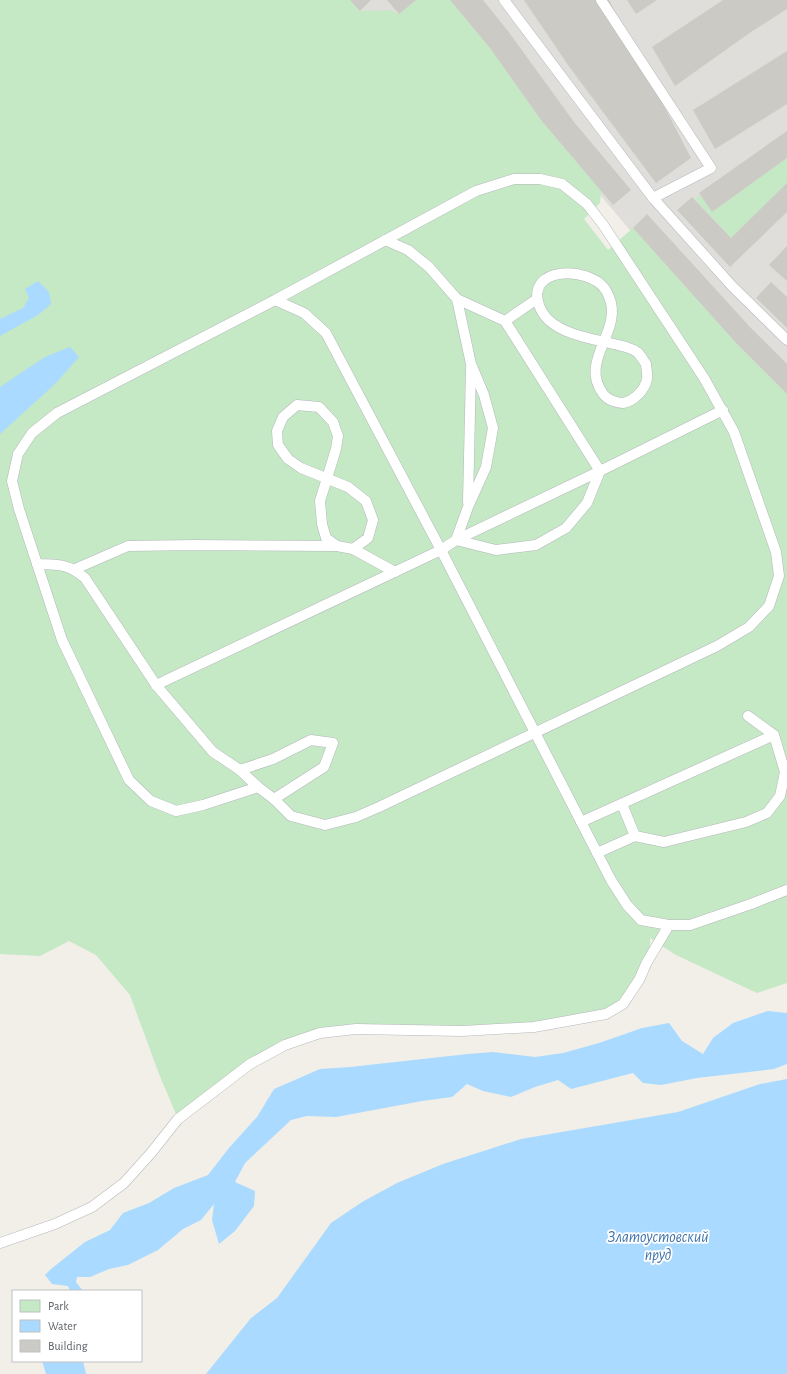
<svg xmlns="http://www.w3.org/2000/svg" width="787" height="1374" viewBox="0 0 787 1374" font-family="'Alegreya Sans',sans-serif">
  <rect width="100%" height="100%" fill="#f1efe8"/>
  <g fill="#e0deda">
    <path d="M345,0H432L383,32Z"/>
    <path d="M435,0H787V408L734,353Z"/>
  </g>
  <g fill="#c5e8c5">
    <path d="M0,0H350L360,11L390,10L399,14L416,0H450L490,48L541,120L601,191L600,203L584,219L608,250L633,228L737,344L787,394V983L757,993L676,955L650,938L651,968L639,980L623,1004L606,1014L534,1027L356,1029L285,1045L178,1119L159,1074L130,995L96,955L69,941L40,956L0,954Z"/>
    <path d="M787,158V183L731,238L695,199L700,195L712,212Z"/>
  </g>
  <g fill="#aadaff">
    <path d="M38,281L49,292L51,304L38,315L0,336V319L23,308L29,298L25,289Z"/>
    <path d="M70,347L79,357L55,384L0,434V387L45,357Z"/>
    <path d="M768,1011L787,1013V1064L774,1069L697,1078L661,1085L643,1083L633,1073L571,1089L558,1080L535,1087L511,1097L483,1091L467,1084L452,1097L422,1101L336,1117L307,1116L291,1120L245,1163L235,1182L255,1191L254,1206L235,1231L219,1244L212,1220L214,1204L201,1220L183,1229L158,1250L128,1265L109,1269L90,1277H77L76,1282L83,1291H70L68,1286L52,1284L45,1275L51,1269L85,1242L110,1230L123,1213L149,1203L174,1188L208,1175L229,1148L257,1117L274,1089L320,1069L350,1067L468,1054L493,1052L535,1057L563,1053L599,1043L642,1028L669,1023L682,1041L703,1054L713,1038L733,1023Z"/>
    <path d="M787,1079V1374H206L251,1318L277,1298L331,1223L362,1202L397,1183L443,1164L521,1139L678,1112L760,1084Z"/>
    <path d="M42,1361H83L86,1374H46Z"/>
  </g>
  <g fill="#cccac5">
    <path d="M350,0H371L360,11Z"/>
    <path d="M387,0H416L399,14Z"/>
    <path d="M450,0H483L508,31L574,122L631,190L613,205L541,120L490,48Z"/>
    <path d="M524,0H609L691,158L656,183L568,65Z"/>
    <path d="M627,0H657L636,14Z"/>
    <path d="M723,0H787V9L751,32L675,86L652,47Z"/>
    <path d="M787,51V104L715,149L693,110Z"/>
    <path d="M787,131V158L712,212L699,193Z"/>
    <path d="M787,183V212L730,267L677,210L692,197L731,238Z"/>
    <path d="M647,214L750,327L787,364V394L737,344L633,228Z"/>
    <path d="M787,246V281L769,265Z"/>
    <path d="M771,282L787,297V328L756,298Z"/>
  </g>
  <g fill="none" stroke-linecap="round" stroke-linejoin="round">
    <defs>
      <g id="service">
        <path d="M504,0L653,198L732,286L787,340"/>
        <path d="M601,0L711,168L653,198"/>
        <path d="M385,240L408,250L429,267L457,299L471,364L484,395L493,428L486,467L468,507L456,540L496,550L536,545L566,528L587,503L600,471L505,321L457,299"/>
        <path d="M275,300L476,191L514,179H540L562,184L587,204L604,226L704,378L734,432L776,552L779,576L769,606L749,627L717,646L379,807L356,817L325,825L291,816L274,799L258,787L203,805L176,811L151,801L129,780L62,640L19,509L12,481L18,454L32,433L57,413L275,300L304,313L326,333L441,550L611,880L627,905L641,920L669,925"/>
        <path d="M505,321L537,299"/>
        <path d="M646,364C646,368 648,374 647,379C645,390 634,401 623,403C617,403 608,400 604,395C577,361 624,331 609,297C608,295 607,291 605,289C588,266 526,266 539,305C548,333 589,338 614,344C621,346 630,347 637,352C640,354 643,360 646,364"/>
        <path d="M468,502L471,368"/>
        <path d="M337,546L326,538L322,524L320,501L336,449L338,436L333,422L319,407L297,405L283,417L277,431L278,445L288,459L301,468L348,487L366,501L373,520L368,538L353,549"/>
        <path d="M37,564C59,565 67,563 85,578L156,685L213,752L240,770L258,787"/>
        <path d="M75,569L128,546L194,545L337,546L353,549L395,572"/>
        <path d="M156,685L441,550L456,540L600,471L723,410"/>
        <path d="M748,716L774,735"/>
        <path d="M240,770L273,759L311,740L333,743L324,767L274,799"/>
        <path d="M622,804L635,836"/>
        <path d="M581,822L774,735L785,772L780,796L767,813L746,822L664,842L635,836L597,853"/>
        <path d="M0,1243L55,1224L92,1207L124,1183L151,1153L178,1119L250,1064L285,1045L320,1033L356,1029L462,1031L534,1027L606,1014L623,1004L639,980L647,962L669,925H690L751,904L787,890"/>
      </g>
    </defs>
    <use href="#service" stroke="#b5b8bc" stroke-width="11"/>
    <use href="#service" stroke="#fff" stroke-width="10"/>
  </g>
  <g text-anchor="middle" stroke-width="3.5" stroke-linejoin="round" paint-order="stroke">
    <g font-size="16" font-style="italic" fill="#4174aa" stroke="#fff">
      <text x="658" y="1242">Златоустовский<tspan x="658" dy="18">пруд</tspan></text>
    </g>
  </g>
  <rect x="12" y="1290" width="130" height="72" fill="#ffffff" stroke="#bfc1c3"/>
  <rect x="20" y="1300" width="20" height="12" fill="#c5e8c5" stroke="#bfc1c3"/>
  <text x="48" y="1310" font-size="12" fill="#5f6368">Park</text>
  <rect x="20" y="1320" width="20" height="12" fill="#aadaff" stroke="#bfc1c3"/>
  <text x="48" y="1330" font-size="12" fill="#5f6368">Water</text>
  <rect x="20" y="1340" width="20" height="12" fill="#cccac5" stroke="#bfc1c3"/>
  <text x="48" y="1350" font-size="12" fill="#5f6368">Building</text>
</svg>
